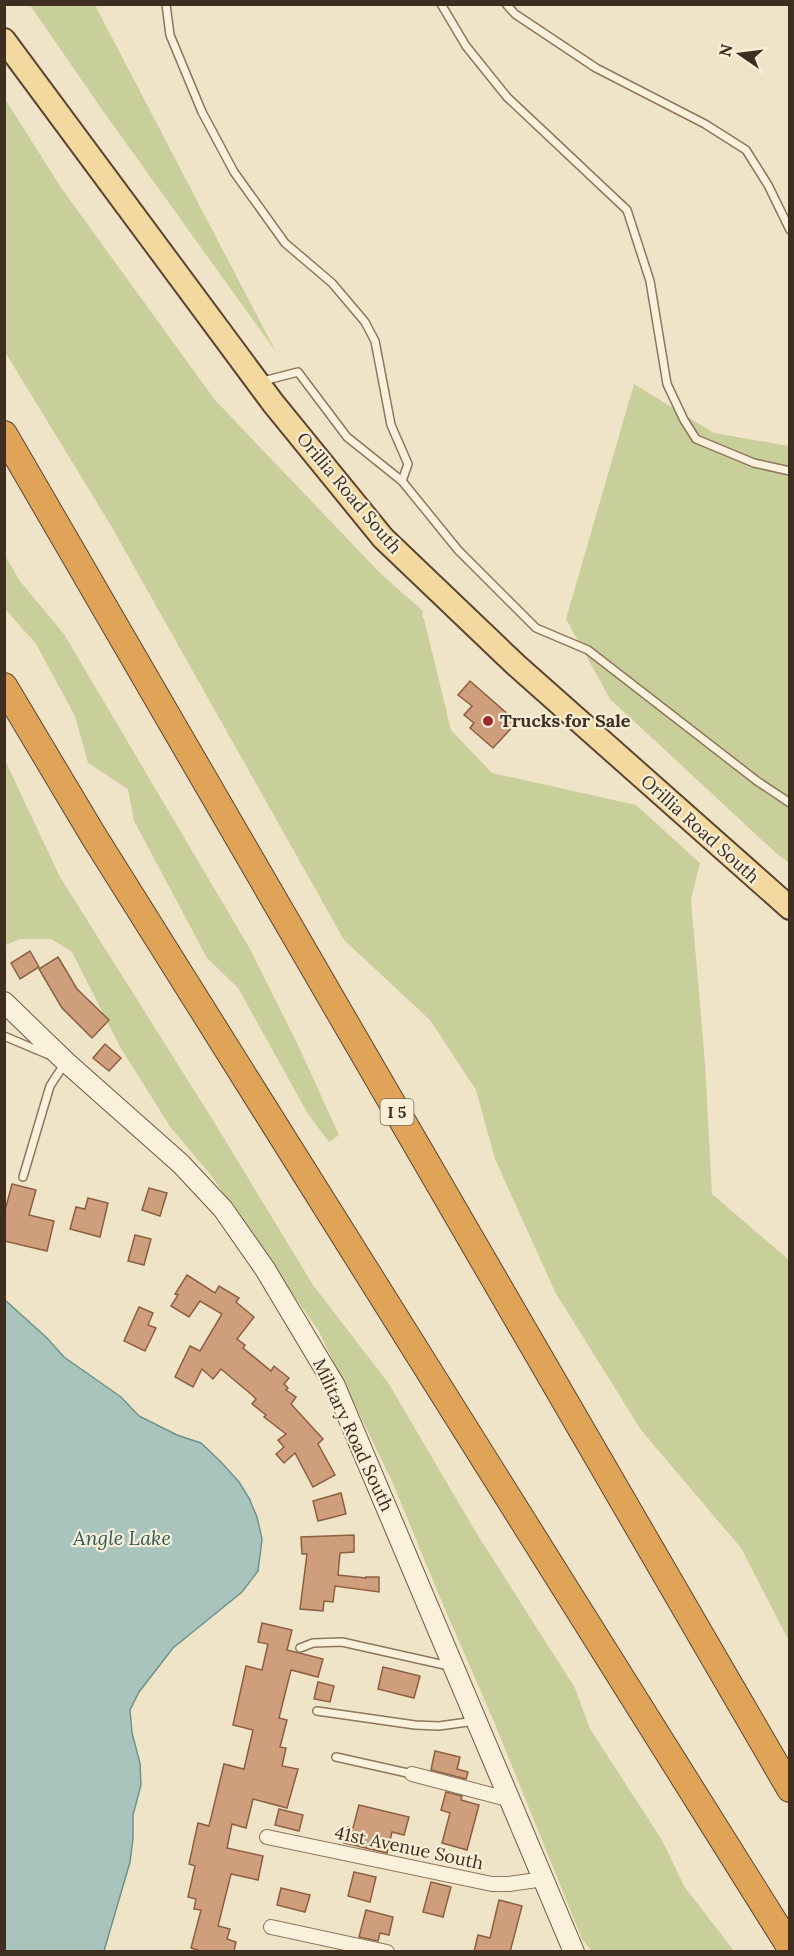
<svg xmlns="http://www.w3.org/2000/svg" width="794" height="1956" viewBox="0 0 794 1956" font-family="Lora,serif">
  <rect width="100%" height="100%" fill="#f0e4c8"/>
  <g fill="#c9cf9b">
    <path d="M30,5H95L276,352L103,111Z"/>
    <path d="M5,99L62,189L215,400L380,573L423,611L422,616L424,619L451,730L492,773L636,805L700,863L691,900L705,1063L712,1194L789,1260V1641L741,1548L641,1430L555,1292L495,1159L476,1090L430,1020L344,940L110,524L5,352Z"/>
    <path d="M634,384L714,433L789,446V863L777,854L610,699L566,619Z"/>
    <path d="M4,554L20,581L64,634L250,949L297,1043L339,1135L329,1142L308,1114L238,988L207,958L134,821L128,789L88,763L75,716L36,644L5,609Z"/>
    <path d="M4,758L60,877L216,1125L313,1285L389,1384L477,1534L575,1688L590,1729L662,1840L684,1886L734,1951H592L582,1939L495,1724L444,1607L391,1479L318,1330L210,1174L171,1128L120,1047L72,952L51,939H21L5,945Z"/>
  </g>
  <path fill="#a9c4bc" stroke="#6f938a" stroke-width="1.5" d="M5,1300L47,1338L64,1357L121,1397L139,1416L177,1435L201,1443L221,1462L239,1482L249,1498L257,1517L262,1539L258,1571L242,1592L173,1648L139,1692L130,1710L132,1733L140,1763L141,1785L133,1815V1838L130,1862L104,1951H5Z"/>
  <g fill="#cf9f7d" stroke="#8d5f41" stroke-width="1.5">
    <path d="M470,681L517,722L493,748L470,728L474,723L464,715L472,706L458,695Z"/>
    <path d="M30,951L39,967L20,979L11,963Z"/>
    <path d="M58,957L77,989L109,1020L92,1038L62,1008L39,969Z"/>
    <path d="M105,1044L121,1058L109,1071L93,1058Z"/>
    <path d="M12,1184L36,1190L29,1215L54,1221L47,1251L4,1241V1214Z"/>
    <path d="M149,1188L167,1193L160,1216L142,1210Z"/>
    <path d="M88,1198L108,1203L100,1237L70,1229L76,1207L85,1209Z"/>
    <path d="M135,1235L151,1239L144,1265L128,1261Z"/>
    <path d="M187,1275L215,1293L219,1286L239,1298L236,1302L254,1317L237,1339L245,1345L243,1348L271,1371L274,1366L289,1378L284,1384L288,1388L286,1390L296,1397L291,1404L323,1439L318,1444L335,1475L313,1487L295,1453L284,1463L276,1454L284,1447L278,1440L286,1434L264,1417L266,1415L252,1404L256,1399L252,1395L221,1369L213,1379L202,1369L193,1387L175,1377L190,1346L200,1351L222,1314L200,1301L189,1317L171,1306L178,1295L175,1294Z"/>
    <path d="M139,1307L153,1313L148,1325L156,1328L145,1351L124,1341Z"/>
    <path d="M341,1493L346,1514L318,1521L313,1501Z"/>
    <path d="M354,1535V1552L340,1553L338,1575L366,1578V1577H379V1592L335,1586L333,1602L324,1601L323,1611L300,1609L307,1554H302L301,1537Z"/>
    <path d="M262,1623L292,1630L287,1650L323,1659L318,1677L291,1670L279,1718L287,1720L280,1747L286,1748L282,1766L298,1769L287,1808L253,1799L246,1828L232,1824L227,1848L263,1856L258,1880L231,1874L218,1926L230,1929L227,1939L236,1942L234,1952H204L191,1948L201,1910L194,1909L196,1899L188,1897L195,1866L189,1864L198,1823L209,1826L224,1764L244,1769L253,1730L233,1725L246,1666L262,1670L268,1644L258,1642Z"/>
    <path d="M383,1667L420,1676L414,1698L378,1689Z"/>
    <path d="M318,1682L334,1686L330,1702L314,1699Z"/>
    <path d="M435,1751L460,1757L457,1769L468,1772L466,1779L431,1770Z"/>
    <path d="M446,1792L462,1796L461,1800L479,1805L467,1850L442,1843L450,1813L441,1810Z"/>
    <path d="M359,1805L409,1817L404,1835L392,1832L387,1853L344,1843L348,1827L353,1828Z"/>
    <path d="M279,1809L303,1815L299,1831L275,1825Z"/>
    <path d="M354,1872L376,1877L370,1902L348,1896Z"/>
    <path d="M431,1882L451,1887L443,1917L423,1912Z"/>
    <path d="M281,1888L310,1895L305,1912L277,1905Z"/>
    <path d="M499,1900L522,1906L510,1952H474L478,1935L490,1938Z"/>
    <path d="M366,1910L393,1917L389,1935L380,1933L378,1941L359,1937Z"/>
  </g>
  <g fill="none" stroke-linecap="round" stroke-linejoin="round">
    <defs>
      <g id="lane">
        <path d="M166,4L170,35L202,112L234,172L285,243L332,283L365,322L375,341L391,425L408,464L402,481"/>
        <path d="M441,4L466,46L507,97L627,210L650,281L667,384L684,420L696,439L754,463L790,471"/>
        <path d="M506,4L515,14L596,68L705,124L746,150L768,185L790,230"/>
        <path d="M263,381L298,372L347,437L402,481L458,550L536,628L588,650L757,781L790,803"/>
        <path d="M4,1036L49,1055"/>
        <path d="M23,1177L50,1086L65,1063"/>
        <path d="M300,1648L313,1643L342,1642L449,1666"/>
        <path d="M317,1711L415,1725L439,1726L475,1721"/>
        <path d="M336,1757L412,1774"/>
      </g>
      <g id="street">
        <path d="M412,1774L511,1800"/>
        <path d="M267,1837L492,1884H509L544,1879"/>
        <path d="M271,1927L387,1952"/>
      </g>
      <path id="secondary" d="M4,1002L66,1062L181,1164L223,1209L265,1269L335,1386L574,1952"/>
      <path id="primary" d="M4,40L273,403L383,538L516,665L790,908"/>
      <g id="highway">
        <path d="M4,434L790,1789"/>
        <path d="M4,686L93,835L790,1947"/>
      </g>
    </defs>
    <use href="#lane" stroke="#8d765c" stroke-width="10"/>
    <use href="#street" stroke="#8d765c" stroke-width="16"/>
    <use href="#secondary" stroke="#6f573f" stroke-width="22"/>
    <use href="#primary" stroke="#5b4430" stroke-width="26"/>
    <use href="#highway" stroke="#5b4430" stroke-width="28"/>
    <use href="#lane" stroke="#faf1dc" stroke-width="7"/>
    <use href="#street" stroke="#faf1dc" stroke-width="14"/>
    <use href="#secondary" stroke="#faf1dc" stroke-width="20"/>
    <use href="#primary" stroke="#f3d9a0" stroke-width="22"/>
    <use href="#highway" stroke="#e0a458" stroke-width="26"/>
  </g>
  <circle fill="#9e2a2b" stroke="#f7eed8" stroke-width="2" cx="488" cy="721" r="6"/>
  <g text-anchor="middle" stroke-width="4.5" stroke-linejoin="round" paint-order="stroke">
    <rect fill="#f7eed8" stroke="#756857" stroke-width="1.5" x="380.5" y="1099" width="33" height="26" rx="4.5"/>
    <g font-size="16" font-weight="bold" fill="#3d2e20">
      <text x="397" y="1118">I 5</text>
    </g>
    <g font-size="18" fill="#3d2e20" stroke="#f7eed8">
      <text transform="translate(349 493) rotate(50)" y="6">Orillia Road South</text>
      <text transform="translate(700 829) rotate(42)" y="6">Orillia Road South</text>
      <text transform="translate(353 1435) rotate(65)" y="6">Military Road South</text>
      <text transform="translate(409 1848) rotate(12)" y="6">41st Avenue South</text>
    </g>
    <g font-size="18" font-weight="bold" fill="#3d2e20" stroke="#f7eed8" text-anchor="start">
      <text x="500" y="727">Trucks for Sale</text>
    </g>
    <g font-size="20" font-style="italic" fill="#2f5d5a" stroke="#f7eed8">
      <text x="122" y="1545">Angle Lake</text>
    </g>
  </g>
  <rect width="794" height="1956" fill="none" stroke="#3d2e20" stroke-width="12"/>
  <g transform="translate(740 54) rotate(284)" stroke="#f7eed8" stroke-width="4.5" paint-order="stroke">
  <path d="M0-4.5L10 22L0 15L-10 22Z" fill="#3d2e20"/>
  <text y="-9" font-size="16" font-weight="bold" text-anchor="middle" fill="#3d2e20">N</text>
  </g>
</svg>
